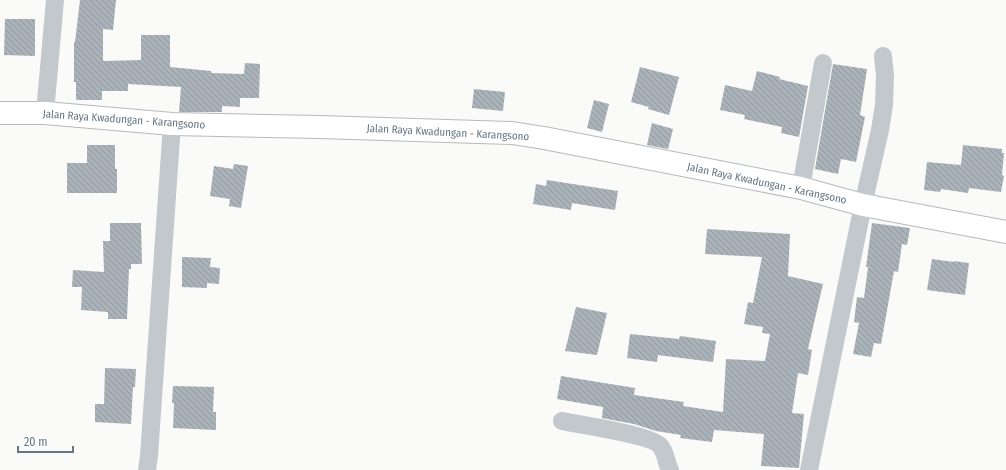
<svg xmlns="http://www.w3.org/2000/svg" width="1006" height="470" viewBox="0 0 1006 470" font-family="'Fira Sans Condensed',sans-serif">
  <defs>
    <pattern id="building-back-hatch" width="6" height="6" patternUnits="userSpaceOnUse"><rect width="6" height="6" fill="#aab3b9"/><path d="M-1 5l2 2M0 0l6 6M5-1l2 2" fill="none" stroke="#8e969c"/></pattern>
  </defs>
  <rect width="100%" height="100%" fill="#fafaf8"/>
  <g fill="url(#building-back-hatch)">
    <path d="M80,0H116L113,30L103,29V61L141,60V35H170V67L211,71V73L244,74L245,63L260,64L259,98H240V107L222,106V112H179L181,87L128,84V91H102V100H76V82H74V42H75Z"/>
    <path d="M5,19H35V56L4,55Z"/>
    <path d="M833,64L867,69L860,115L865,117L856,162L841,159L838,174L815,169Z"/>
    <path d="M640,67L679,77L669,115L648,109L649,107L631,102Z"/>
    <path d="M757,71L780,77L779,79L808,86L799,137L781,133L782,127L744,119L745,115L720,110L725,85L752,91Z"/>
    <path d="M474,89L505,92L503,111L472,108Z"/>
    <path d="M594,100L609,104L602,132L587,128Z"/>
    <path d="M652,123L673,129L668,149L647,145Z"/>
    <path d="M87,145H115V169H117V193H67V163H87Z"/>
    <path d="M963,145L1002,149V153H1004L1002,175L1004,176L1001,192L969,188L968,193L941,189L940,192L924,190L927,162L961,165Z"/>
    <path d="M234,164L248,166L241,208L229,206L230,199L210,196L214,166L233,169Z"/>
    <path d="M547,180L618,191L615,210L572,203L571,210L533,204L536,184L546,186Z"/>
    <path d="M110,223H141L142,264H131V269H129L127,319H108V312L81,310L82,287H72L73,270L104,272L103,241H110Z"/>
    <path d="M872,223L910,228L907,245L902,244L898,272L894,271L881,344L874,343L871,357L853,354L859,323L854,322L857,297L864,298L868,267H866Z"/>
    <path d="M707,229L790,234L788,276L823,284L808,349L812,350L808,375L798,373L792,413L804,414L799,468L761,466L764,434L714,430L712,442L680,438L681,435L656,431L634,424L602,418L603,407L557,399L561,376L635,388L634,395L684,402L683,406L723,412L726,359L765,361L770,334L762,333L763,327L744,324L748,302L753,303L762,257L705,254Z"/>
    <path d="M182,257L211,258L210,267L220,268L219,284L207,283V288L182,287Z"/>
    <path d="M932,259L954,262V261L969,263L965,295L927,290Z"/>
    <path d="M576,307L607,313L597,355L565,351Z"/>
    <path d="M630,334L679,339L680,336L716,341L713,362L658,355L657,362L627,358Z"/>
    <path d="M105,368L136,369L135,387H133L131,424L95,422V404H104Z"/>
    <path d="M173,386L214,387L213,412H216V430L173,428L174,403H172Z"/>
  </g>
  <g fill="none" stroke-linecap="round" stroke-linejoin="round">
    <defs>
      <path id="secondary" d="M0,113H45L172,124L320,127L512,133L544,138L801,188L863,205L1006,232"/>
    </defs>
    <use href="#secondary" stroke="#b3babf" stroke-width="24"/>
    <g stroke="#c3c8cc" stroke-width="18">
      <path d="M45,113L55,0"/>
      <path d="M801,188L823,63"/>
      <path d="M562,421C579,425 654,435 661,447C666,453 666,463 670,470"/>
      <path d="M147,470L149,456L172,124"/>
      <path d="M809,470L863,205L880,130L884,105L885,76L883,56"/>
    </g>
    <use href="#secondary" stroke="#fff" stroke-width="22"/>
  </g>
  <g text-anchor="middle" stroke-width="4" stroke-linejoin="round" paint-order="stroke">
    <g font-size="11" fill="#657683" stroke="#fff">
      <text transform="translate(124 119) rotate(4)" y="4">Jalan Raya Kwadungan - Karangsono</text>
      <text transform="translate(448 132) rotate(3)" y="4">Jalan Raya Kwadungan - Karangsono</text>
      <text transform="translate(767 183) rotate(12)" y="4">Jalan Raya Kwadungan - Karangsono</text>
    </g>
  </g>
  <path d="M18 446v6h55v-6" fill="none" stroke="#657683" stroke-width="2"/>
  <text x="24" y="446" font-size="12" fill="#657683" stroke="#ffffff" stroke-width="3" paint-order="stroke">20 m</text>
</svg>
